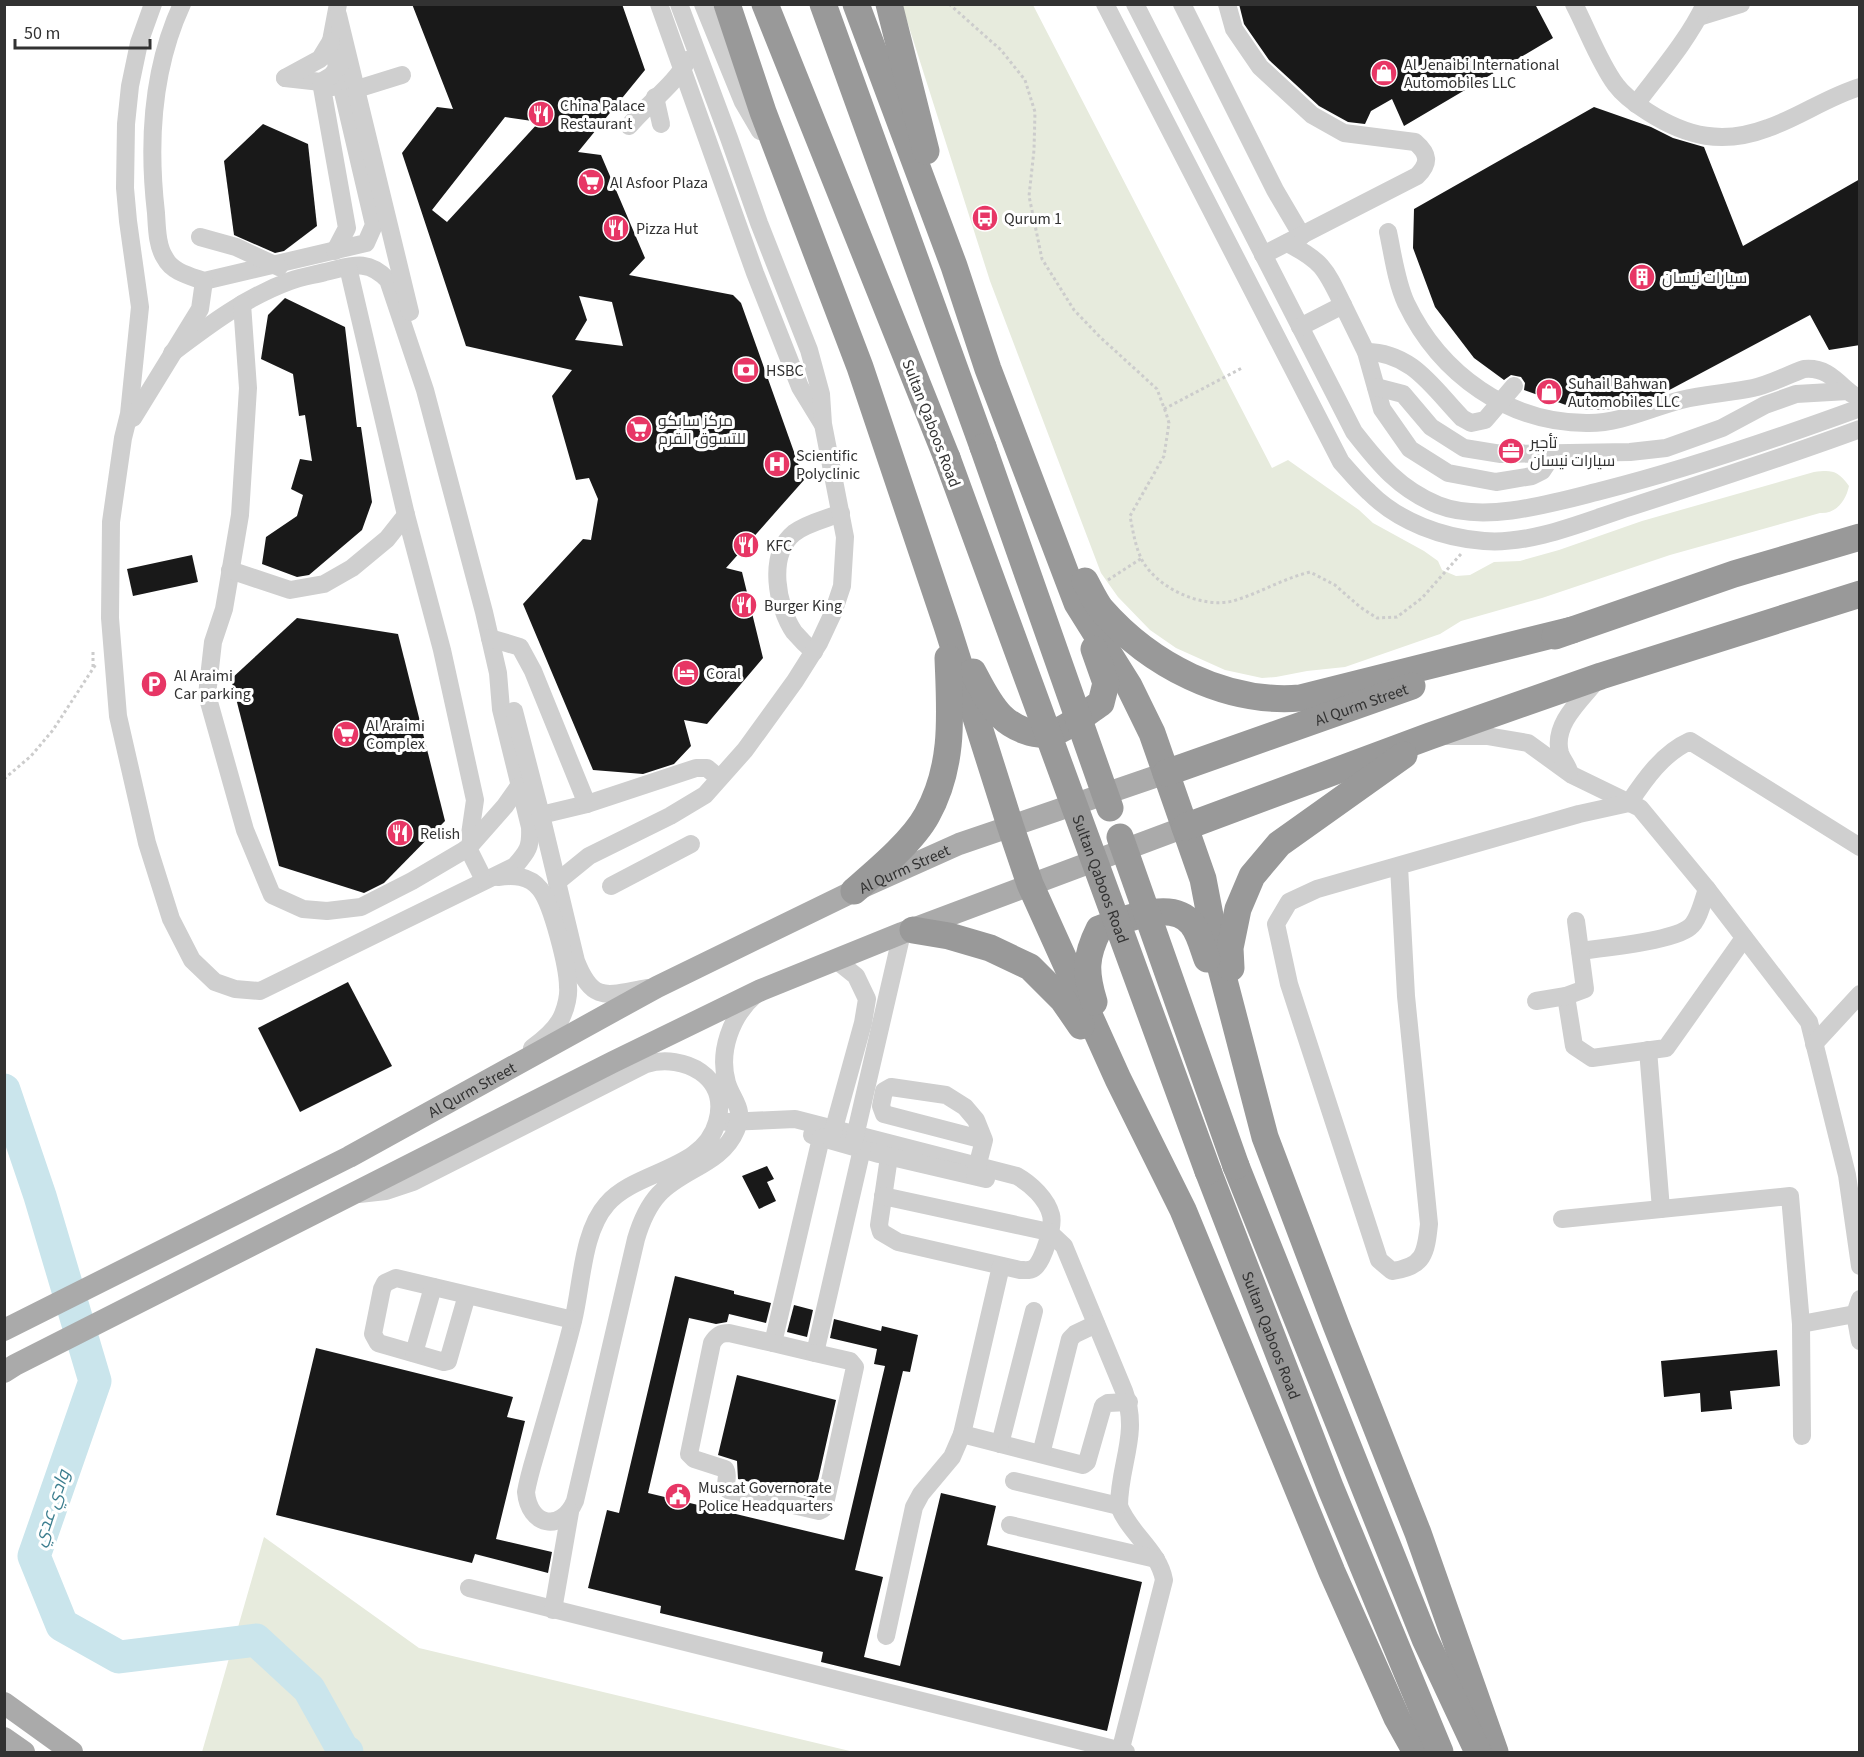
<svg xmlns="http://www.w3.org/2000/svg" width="1864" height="1757" viewBox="0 0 1864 1757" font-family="'Source Sans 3',Cairo,sans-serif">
  <rect width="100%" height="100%" fill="#fff"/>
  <g fill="#e7ebdd">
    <path d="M902,5H1033L1272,468L1288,460L1359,510L1373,523L1424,551L1438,561L1442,570L1456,576L1470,575L1494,562L1520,561L1559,550L1642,521L1814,472C1832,470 1837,470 1849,486C1846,500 1837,514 1820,513L1670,555L1542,598L1461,621L1440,634L1345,667L1307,671L1276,677L1262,678L1225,670L1176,648L1150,630L1118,597L1101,573L990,281Z"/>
    <path d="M264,1537L419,1648L854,1752H202Z"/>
  </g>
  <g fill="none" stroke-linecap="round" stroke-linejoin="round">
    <path stroke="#cae5ec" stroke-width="33" d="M4,1090L40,1196L95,1381L34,1556L62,1625L119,1657L256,1640L309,1689L343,1750L347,1752"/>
  </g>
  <g fill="#191919" fill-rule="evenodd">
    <path d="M412,4H622L645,70L578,152L601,155L645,258L629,275L733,295L741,303L804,480L726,568L742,572L763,658L707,724L684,720L691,746L674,764L643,774L593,770L523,604L583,539L591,540L598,499L589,478L576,480L552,396L572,370L466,346L402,153L437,107L453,109ZM505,117L539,122L447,222L432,210ZM579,296L612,302L623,346L575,340L587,320Z"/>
    <path d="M1239,4H1535L1553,38L1404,126L1392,99L1371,111L1365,124L1348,122L1319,106L1269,60L1244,24Z"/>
    <path d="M1594,107L1651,127L1673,138L1704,147L1743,246L1860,179V345L1829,350L1810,315L1660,395L1610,410L1577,409L1524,390L1525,383L1521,377L1511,375L1504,380L1474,358L1435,307L1413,248L1414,209Z"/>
    <path d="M263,124L308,144L317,226L284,251L275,253L234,235L224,161Z"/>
    <path d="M285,298L345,327L357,427H361L372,502L362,530L309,575L297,577L262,564L266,537L297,516L303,495L291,489L300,459L312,461L305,415L299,416L293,374L261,359L268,315Z"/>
    <path d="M192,555L198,582L133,596L127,569Z"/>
    <path d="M297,618L398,634L445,821L384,883L364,893L279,866L231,679Z"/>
    <path d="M348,982L392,1066L300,1112L258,1028Z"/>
    <path d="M767,1166L774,1179L767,1182L776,1201L759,1209L742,1176Z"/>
    <path d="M675,1276L734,1291V1294L771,1303L766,1323L729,1314L727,1322L716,1324L689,1318L648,1493L844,1540L885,1366L874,1364L877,1349L830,1338L834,1319L881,1331L882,1326L918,1335L910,1372L903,1371L855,1570L883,1577L864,1657L900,1666L941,1493L996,1506L987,1545L1142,1582L1107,1731L821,1662L823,1652L660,1613L661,1606L588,1588L607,1510L619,1513Z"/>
    <path d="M794,1305L813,1310L807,1337L787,1332Z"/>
    <path d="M316,1348L513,1397L507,1417L525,1421L496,1539L552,1552L548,1573L475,1554L472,1563L276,1515Z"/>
    <path d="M1777,1350L1780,1386L1730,1391L1732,1409L1701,1412L1700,1393L1664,1397L1661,1361Z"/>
    <path d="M737,1375L836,1400L814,1498L738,1479L737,1461L718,1455Z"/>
  </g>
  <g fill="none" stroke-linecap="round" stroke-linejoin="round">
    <g stroke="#ccc" stroke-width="3" stroke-dasharray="3 3" stroke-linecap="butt">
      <path d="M949,4L1001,50L1025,80L1035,112L1034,150L1029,196L1042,259L1074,310L1100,337L1157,389L1166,413L1169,423L1164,456L1130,516C1133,531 1135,546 1142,560C1157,588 1202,609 1233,601C1260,593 1282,579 1310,572L1335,585L1360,607L1377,618L1397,617L1422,598L1461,554"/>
      <path d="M1164,409L1242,368"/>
      <path d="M1108,580L1142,558"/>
      <path d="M93,667V651"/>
      <path d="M4,779L31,756L53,730L96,664"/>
    </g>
    <g stroke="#cfcfcf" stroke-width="18">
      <path d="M153,4L139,43L130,86L126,124L125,188L128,221L140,307L129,414L123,438L111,522L110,618L118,716L147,843L171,919L192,960L215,982L235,989L260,991L515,866C528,851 531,847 530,827L501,709L498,673L484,612L425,390L388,280C367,258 352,266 325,272C314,275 301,277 290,281C246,297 209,325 172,353"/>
      <path d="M182,4C152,69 148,144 156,213C157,228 157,246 165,258C172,272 190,276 204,281L366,243L374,225L331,41L338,4"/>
      <path d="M659,4L755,273L800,387L822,423"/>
      <path d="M703,4L743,102L760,131"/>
      <path d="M1105,4L1341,462C1350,472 1359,483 1369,492C1399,522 1443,538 1484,541C1532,545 1586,521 1630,507C1707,482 1784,457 1860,429"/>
      <path d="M1135,4L1354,432C1379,464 1399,489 1438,505C1486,524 1556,502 1604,490C1691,468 1775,439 1860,408"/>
      <path d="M1182,4L1275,190L1302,236"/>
      <path d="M1227,4L1234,29L1260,67L1312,115L1344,133L1415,142C1429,154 1430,163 1417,176L1263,255"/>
      <path d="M1574,4C1587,29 1600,64 1616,85C1624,96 1637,105 1648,112C1687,137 1723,145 1768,128C1800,117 1827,97 1860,87"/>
      <path d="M338,15L410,312"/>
      <path d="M1699,17L1741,4"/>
      <path d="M285,78L321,82L333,87"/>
      <path d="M285,78L320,59L331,41"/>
      <path d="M357,89L402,75"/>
      <path d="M655,97L661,124"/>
      <path d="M1636,104C1660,72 1688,40 1705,4"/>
      <path d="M629,126C645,106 679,81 687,60"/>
      <path d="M1388,232C1393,255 1396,281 1406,303C1440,374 1509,424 1589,423C1621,423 1650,408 1681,400C1705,394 1729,393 1753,388C1771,384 1787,375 1804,369C1824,367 1834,378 1848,391"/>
      <path d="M200,237L236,247L279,267"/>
      <path d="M1287,243C1323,261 1326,270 1343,305L1300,327"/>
      <path d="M335,251L347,228L321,82L331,76L342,63"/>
      <path d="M348,267L406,515L442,650L475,800L468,848L484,880"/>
      <path d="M242,304L248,388L240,515L224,609L213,642L207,695L245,830L272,895L303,909L327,911L361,907L412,881L468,848L505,806L519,786"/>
      <path d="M1343,305L1366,352L1382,409L1410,449L1448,473L1496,482L1532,476L1542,471L1546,465L1544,452"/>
      <path d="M1366,352C1412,352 1433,388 1462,418L1471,423L1485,420L1514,386"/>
      <path d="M1376,387L1403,394L1431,427L1464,448L1501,454L1630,452L1666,448L1722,428L1765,405L1796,394L1848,391L1852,394"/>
      <path d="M133,418L200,309L204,281"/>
      <path d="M230,570L290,590L324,584L352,568L387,539L406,515"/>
      <path d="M490,638L520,647L533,671L587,804L541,815"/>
      <path d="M814,652C807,646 800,639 794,632C777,607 767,555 794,533C807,523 826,519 841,513"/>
      <path d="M514,711L541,815L576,961C593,1004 607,995 647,988"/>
      <path d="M1447,736H1487L1528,743L1572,775L1640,808L1707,889L1809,1022L1847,1175L1860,1266"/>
      <path d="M1569,771C1567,765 1562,759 1560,753C1552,724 1582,699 1598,679"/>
      <path d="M587,804L696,768H707L719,778"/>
      <path d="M1399,866L1406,996L1429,1224C1426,1253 1424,1267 1392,1271L1379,1260L1289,984L1276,924L1289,902L1317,889L1579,814L1629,803C1645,779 1663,753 1690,741L1860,847"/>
      <path d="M498,877C513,875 529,875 540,889C552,904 568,967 568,987C569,995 566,1007 563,1014C558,1028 543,1040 532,1048"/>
      <path d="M557,882L589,856L670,816L705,795L745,750L795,681L819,643L833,613L842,586L845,537L823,424L821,394L809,350L759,223L729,138L679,4"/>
      <path d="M611,886L691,844"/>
      <path d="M1580,951C1603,948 1674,941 1690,927C1699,920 1703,900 1707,889"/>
      <path d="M1566,996L1574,1046L1592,1058L1666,1048L1744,938"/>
      <path d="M1536,1001L1566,996L1585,989L1576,921"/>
      <path d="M1814,1044L1860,994"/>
      <path d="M1648,1050L1661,1209"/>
      <path d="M727,1122L795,1119L1017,1176C1031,1184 1047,1199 1051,1215C1054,1226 1043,1262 1034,1268C1030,1271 1026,1270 1020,1270L898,1242L881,1232L879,1225L889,1157"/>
      <path d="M812,1135L879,1154L986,1179"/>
      <path d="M821,1138L773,1343L815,1353L862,1149"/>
      <path d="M831,1139L863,1023L867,999L856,976L836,960"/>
      <path d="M853,1145L902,933"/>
      <path d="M975,1175L984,1140L976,1120L965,1107L946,1095L891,1087L884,1091L881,1106L884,1114L984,1140"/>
      <path d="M359,1194L386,1191L413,1182L646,1064C684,1053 730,1077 717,1122C704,1171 636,1170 607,1204C582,1232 582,1285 573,1321C563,1361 551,1400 540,1439C535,1457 529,1474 526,1492C529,1526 561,1533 575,1501L636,1239C641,1222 647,1207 659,1194C682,1169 722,1164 736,1130C745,1108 733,1102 727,1083C718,1052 731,1016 755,995"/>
      <path d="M883,1196L1049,1232L1064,1246L1124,1391C1140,1434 1119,1464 1119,1506C1129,1533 1159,1551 1164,1580L1120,1752"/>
      <path d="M1562,1219L1790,1196L1801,1324L1802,1436"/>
      <path d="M1001,1266L962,1434L1083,1465L1087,1462L1103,1406L1108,1403L1129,1402"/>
      <path d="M467,1295L448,1361L444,1362L378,1343L373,1334L382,1289L385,1283L396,1278L573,1320"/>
      <path d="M1855,1314L1860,1341"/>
      <path d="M1801,1324L1855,1314L1860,1299"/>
      <path d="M773,1343L729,1333C721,1333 717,1335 712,1343L689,1454L694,1459L725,1469C730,1476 723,1484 728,1490L819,1511L823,1509L825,1504L855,1367L850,1361L815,1353"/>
      <path d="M414,1353L433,1287"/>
      <path d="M1000,1444L1034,1311"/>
      <path d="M1041,1454L1070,1339L1075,1334L1096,1324"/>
      <path d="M1014,1481L1119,1506"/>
      <path d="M1010,1525L1156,1559"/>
      <path d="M469,1588L1126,1752"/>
      <path d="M553,1610L570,1512"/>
      <path d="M886,1636L914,1507L921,1494L952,1457L962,1434"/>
    </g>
    <g stroke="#aaa" stroke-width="22">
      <path id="s1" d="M4,1330L349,1157L657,987L854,891L959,844L1166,773"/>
      <path d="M4,1372L15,1365L613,1062L761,990L902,933L1185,827"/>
      <path d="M4,1703L72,1752"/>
      <path d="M4,1738L24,1752"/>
    </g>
    <g stroke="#999" stroke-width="27">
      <path d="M727,4L763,112L860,367L947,626L1010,825L1030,884L1118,1079L1183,1210L1332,1572L1397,1718L1416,1752"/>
      <path d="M765,4L947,458"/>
      <path d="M823,4L983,447"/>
      <path d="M856,4L954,266L988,369L1077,603L1129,686L1152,733L1203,879L1218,957L1265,1137L1336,1325L1418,1533L1495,1752"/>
      <path d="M889,4L926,151"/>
      <path d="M1085,581C1090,590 1095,601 1101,609C1150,665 1225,704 1300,698L1572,630"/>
      <path d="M1555,636L1734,574L1860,537"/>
      <path d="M973,672C981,687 989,704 1001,716C1013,728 1036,738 1053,733C1070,727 1086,713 1101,703L1106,683L1094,649"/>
      <path id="s2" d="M1166,773L1412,686"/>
      <path d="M1185,827L1430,736L1601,676L1860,594"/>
      <path d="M854,891C877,871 913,841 927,815C955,765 950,712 948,658"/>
      <path d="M913,930L949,936L990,948L1030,967L1063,1000L1081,1026"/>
      <path d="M1231,968L1230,948L1238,909L1252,876L1279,844L1404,755"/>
      <path d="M1094,1002C1085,972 1085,957 1099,929C1124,920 1172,898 1192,924C1199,932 1203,948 1207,959"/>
      <path d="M1236,1166L1425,1639L1478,1752"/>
      <path id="s3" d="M1208,1171L1331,1489L1440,1752"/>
    </g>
    <g stroke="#999" stroke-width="27">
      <path d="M983,447L1110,808"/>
      <path id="s4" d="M947,458L1208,1171"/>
      <path d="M1120,837L1236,1166"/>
    </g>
  </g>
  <defs>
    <symbol id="shop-disc" viewBox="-11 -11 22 22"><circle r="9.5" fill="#e73665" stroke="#fff"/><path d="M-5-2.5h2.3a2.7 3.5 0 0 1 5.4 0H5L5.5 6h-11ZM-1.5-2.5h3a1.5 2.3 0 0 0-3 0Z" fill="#fff"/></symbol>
    <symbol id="restaurant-disc" viewBox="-11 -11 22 22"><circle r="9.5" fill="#e73665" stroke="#fff"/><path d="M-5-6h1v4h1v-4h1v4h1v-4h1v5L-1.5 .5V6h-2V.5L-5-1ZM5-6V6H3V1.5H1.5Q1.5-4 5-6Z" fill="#fff"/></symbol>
    <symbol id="supermarket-disc" viewBox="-11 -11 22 22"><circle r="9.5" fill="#e73665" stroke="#fff"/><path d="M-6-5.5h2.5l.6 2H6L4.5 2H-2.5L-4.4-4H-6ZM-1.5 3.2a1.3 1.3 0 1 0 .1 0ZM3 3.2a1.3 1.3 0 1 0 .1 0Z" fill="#fff"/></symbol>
    <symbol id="bus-disc" viewBox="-11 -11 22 22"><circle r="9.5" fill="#e73665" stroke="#fff"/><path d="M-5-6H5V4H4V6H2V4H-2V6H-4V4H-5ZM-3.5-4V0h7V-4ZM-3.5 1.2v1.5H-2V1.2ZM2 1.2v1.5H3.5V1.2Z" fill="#fff"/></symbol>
    <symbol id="building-disc" viewBox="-11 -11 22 22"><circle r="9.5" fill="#e73665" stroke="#fff"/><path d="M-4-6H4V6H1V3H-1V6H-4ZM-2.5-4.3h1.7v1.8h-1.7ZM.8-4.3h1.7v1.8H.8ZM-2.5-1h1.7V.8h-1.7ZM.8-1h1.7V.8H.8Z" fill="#fff"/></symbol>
    <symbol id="bank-disc" viewBox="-11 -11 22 22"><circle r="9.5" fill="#e73665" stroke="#fff"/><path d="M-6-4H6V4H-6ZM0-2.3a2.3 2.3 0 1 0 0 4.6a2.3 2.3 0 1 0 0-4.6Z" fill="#fff"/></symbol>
    <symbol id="office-disc" viewBox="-11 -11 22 22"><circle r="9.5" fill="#e73665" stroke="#fff"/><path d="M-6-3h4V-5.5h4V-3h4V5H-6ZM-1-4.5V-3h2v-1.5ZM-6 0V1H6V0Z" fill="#fff"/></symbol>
    <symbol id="hospital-disc" viewBox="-11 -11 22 22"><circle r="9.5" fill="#e73665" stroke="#fff"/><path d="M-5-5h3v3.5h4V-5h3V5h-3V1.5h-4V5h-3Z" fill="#fff"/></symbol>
    <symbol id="hotel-disc" viewBox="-11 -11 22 22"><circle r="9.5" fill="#e73665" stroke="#fff"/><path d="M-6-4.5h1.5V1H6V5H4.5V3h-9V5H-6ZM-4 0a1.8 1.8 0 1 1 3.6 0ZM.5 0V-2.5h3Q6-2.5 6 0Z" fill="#fff"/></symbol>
    <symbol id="parking-disc" viewBox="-11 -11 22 22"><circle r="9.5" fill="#e73665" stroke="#fff"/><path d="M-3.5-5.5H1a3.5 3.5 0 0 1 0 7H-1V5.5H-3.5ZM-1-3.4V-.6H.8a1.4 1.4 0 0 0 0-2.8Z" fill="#fff"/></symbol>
    <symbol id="civic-disc" viewBox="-11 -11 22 22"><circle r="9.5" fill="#e73665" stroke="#fff"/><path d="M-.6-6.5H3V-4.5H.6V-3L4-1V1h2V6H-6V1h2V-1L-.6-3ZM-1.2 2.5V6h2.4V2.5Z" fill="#fff"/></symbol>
  </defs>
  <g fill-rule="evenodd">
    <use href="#shop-disc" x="1369" y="58" width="30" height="30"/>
    <use href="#restaurant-disc" x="526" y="99" width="30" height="30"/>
    <use href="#supermarket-disc" x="576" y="167" width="30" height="30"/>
    <use href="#bus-disc" x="970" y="203" width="30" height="30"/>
    <use href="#restaurant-disc" x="601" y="213" width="30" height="30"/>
    <use href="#building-disc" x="1627" y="262" width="30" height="30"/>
    <use href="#bank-disc" x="731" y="355" width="30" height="30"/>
    <use href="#shop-disc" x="1534" y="377" width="30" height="30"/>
    <use href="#supermarket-disc" x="624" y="414" width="30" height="30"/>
    <use href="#office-disc" x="1496" y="436" width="30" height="30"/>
    <use href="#hospital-disc" x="762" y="449" width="30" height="30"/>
    <use href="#restaurant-disc" x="731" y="530" width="30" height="30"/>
    <use href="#restaurant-disc" x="729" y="590" width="30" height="30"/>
    <use href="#hotel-disc" x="671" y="658" width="30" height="30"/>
    <use href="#parking-disc" x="139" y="669" width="30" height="30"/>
    <use href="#supermarket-disc" x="331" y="719" width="30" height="30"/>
    <use href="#restaurant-disc" x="385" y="818" width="30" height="30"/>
    <use href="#civic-disc" x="663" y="1481" width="30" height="30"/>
  </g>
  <g text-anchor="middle" stroke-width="6" stroke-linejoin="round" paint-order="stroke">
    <g font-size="16" fill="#323232" stroke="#fff" text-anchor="start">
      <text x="1404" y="70">Al Jenaibi International<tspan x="1404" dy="18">Automobiles LLC</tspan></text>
      <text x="560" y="111">China Palace<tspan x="560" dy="18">Restaurant</tspan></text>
      <text x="610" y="188">Al Asfoor Plaza</text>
      <text x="1004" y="224">Qurum 1</text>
      <text x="636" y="234">Pizza Hut</text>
      <text x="1662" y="283">سيارات نيسان</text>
      <text x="766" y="376">HSBC</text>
      <text x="1568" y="389">Suhail Bahwan<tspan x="1568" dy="18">Automobiles LLC</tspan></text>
      <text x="658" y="426">مركز سابكو<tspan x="658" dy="18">للتسوق القرم</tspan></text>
      <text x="1530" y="448">تأجير<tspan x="1530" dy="18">سيارات نيسان</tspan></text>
      <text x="796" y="461">Scientific<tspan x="796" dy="18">Polyclinic</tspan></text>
      <text x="766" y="551">KFC</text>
      <text x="764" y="611">Burger King</text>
      <text x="706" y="679">Coral</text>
      <text x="174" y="681">Al Araimi<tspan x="174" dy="18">Car parking</tspan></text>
      <text x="366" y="731">Al Araimi<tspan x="366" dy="18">Complex</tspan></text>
      <text x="420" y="839">Relish</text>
      <text x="698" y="1493">Muscat Governorate<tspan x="698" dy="18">Police Headquarters</tspan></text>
    </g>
    <g font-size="16" fill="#323232" stroke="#fff">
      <text transform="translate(932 423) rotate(69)" y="6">Sultan Qaboos Road</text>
      <text dy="6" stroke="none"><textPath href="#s2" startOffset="207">Al Qurm Street</textPath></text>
      <text dy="6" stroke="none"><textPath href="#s1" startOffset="1012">Al Qurm Street</textPath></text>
      <text dy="6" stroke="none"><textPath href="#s4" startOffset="448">Sultan Qaboos Road</textPath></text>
      <text dy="6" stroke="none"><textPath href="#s1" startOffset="526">Al Qurm Street</textPath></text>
      <text dy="6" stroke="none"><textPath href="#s3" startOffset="176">Sultan Qaboos Road</textPath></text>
    </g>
    <g font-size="18" font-style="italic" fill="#3c7e8f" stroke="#fff">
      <text transform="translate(51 1508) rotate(-71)" y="6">وادي عدي</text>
    </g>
  </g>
  <rect width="1864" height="1757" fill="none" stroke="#323232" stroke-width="12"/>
  <path d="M15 39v9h135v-9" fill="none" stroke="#323232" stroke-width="3"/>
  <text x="24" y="39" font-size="18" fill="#323232" stroke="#ffffff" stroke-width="4.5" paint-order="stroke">50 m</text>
</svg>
